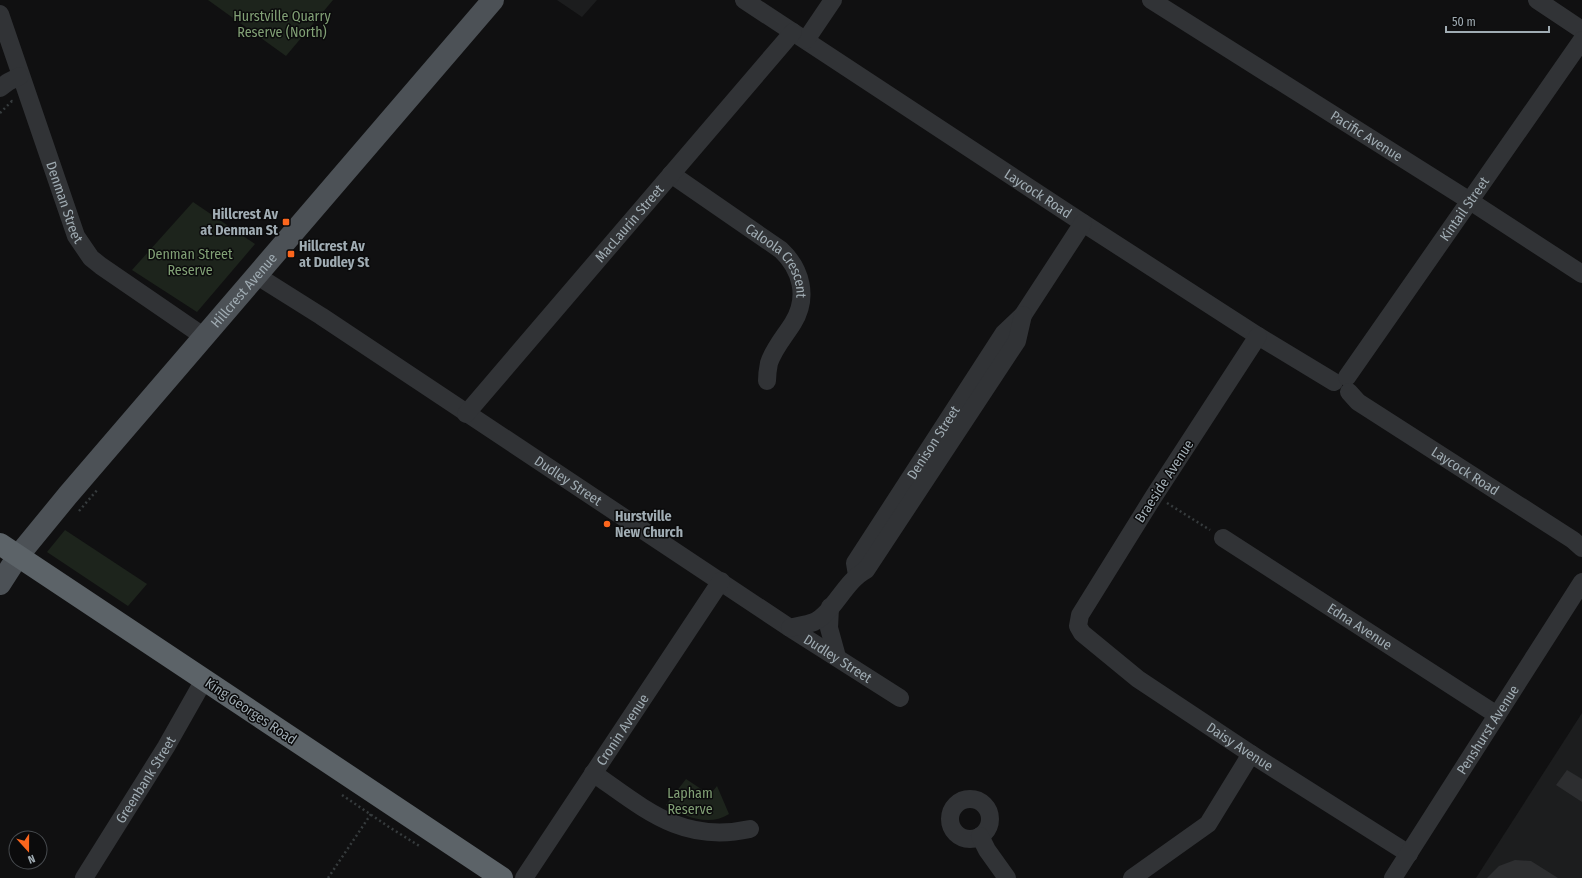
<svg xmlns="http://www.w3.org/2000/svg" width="1582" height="878" viewBox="0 0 1582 878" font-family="'Fira Sans Condensed',sans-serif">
  <rect width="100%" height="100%" fill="#101011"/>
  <g fill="#1c1d1e">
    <path d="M557,0H597L582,17Z"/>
    <path d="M1582,713V878H1476Z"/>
  </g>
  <g fill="#1d241c">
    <path d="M208,0H333L286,56Z"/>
    <path d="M193,202L255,244L197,312L132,270Z"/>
    <path d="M65,530L147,584L128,606L47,552Z"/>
    <path d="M686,779L710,795L717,786L729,814C709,827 684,817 666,805Z"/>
  </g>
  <g fill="#2d2e30">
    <path d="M1567,770L1582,779V802L1556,785Z"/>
    <path d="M1515,860L1531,861L1558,878H1487L1499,866Z"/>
  </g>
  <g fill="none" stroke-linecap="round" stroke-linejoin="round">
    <g stroke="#363b3d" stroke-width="2.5" stroke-dasharray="2 3" stroke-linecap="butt">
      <path d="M0,113L12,101L14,103"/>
      <path d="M1167,503L1210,530"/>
      <path d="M79,511L98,489"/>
      <path d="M342,795L389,827L421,847"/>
      <path d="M328,878L371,814"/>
    </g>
    <g stroke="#313336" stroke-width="18">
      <path id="s1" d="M744,0L1083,223L1258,336L1334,382"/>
      <path id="s2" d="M1151,0L1470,201L1582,274"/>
      <path d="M1537,0L1582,30"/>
      <path id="s3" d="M0,14L76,236L91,258L101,266L203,336"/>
      <path d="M806,40L833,0"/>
      <path d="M0,88L8,82L20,76"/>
      <path id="s4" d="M671,174L781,250C801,269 809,297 793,323C785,336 774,348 769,363C768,368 767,375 767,381"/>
      <path id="s5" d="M256,275L321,316L790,628L900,698"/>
      <path id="s6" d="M1258,336L1154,496L1080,615L1078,626L1082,633L1138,679L1251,754L1409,854"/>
      <path id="s7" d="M1347,377L1582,40"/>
      <path id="s8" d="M1349,392L1358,402L1573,540L1582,548"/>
      <path id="s9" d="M466,414L793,32"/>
      <path id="s10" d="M1223,538L1497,715"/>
      <path id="s11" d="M857,575L855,563L1004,333L1023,315L1083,223"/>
      <path d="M830,607L829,628L837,657"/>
      <path d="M790,628C797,626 806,625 814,622C834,612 845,581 866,570L1017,341L1023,315"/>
      <path d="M593,773C645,809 682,844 750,829"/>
      <circle cx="970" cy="819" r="20"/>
      <path d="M980,836L987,850L1007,878"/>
      <path id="s12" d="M84,878L166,747L204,680"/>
      <path id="s13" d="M524,878L721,581"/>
      <path d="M1132,878L1208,824L1251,754"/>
      <path id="s14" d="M1393,878L1582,582"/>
    </g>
    <path stroke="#4c5156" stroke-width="22" id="s15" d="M0,584L18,556L68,495L493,0"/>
    <path stroke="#5c6368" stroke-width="22" d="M0,544L502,878"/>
  </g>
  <g fill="#fc661d" stroke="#0b0b0c" stroke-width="1.5">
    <rect x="282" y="218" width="8" height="8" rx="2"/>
    <rect x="287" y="250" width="8" height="8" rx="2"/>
    <circle cx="607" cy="524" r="4"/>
  </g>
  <g text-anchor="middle" stroke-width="3" stroke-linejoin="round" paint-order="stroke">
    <g font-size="14" fill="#81a075" stroke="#0b0b0c">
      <text x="282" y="21">Hurstville Quarry<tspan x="282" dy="16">Reserve (North)</tspan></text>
      <text x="190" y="259">Denman Street<tspan x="190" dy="16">Reserve</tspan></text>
      <text x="690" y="798">Lapham<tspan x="690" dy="16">Reserve</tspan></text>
    </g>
    <g font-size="14" fill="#a0acb3" stroke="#0b0b0c">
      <text dy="5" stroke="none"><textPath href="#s2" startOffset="255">Pacific Avenue</textPath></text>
      <text dy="5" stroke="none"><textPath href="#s1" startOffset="352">Laycock Road</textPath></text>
      <text dy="5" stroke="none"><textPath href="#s3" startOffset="199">Denman Street</textPath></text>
      <text dy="5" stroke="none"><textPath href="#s7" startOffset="205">Kintail Street</textPath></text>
      <text dy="5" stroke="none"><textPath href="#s9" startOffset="251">MacLaurin Street</textPath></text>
      <text dy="5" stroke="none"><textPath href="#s4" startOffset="140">Caloola Crescent</textPath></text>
      <text dy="5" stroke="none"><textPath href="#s15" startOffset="382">Hillcrest Avenue</textPath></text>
      <text dy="5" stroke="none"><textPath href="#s11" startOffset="156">Denison Street</textPath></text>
      <text dy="5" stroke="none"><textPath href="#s8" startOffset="141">Laycock Road</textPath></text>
      <text dy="5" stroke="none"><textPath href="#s5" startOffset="374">Dudley Street</textPath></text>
      <text transform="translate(1164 481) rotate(-57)" y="5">Braeside Avenue</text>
      <text dy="5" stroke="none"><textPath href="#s10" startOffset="163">Edna Avenue</textPath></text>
      <text dy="5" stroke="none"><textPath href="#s5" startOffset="697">Dudley Street</textPath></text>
      <text transform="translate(251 711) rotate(34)" y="5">King Georges Road</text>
      <text dy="5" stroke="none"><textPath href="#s13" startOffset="178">Cronin Avenue</textPath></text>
      <text dy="5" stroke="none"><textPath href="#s14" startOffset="176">Penshurst Avenue</textPath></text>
      <text dy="5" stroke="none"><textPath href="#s6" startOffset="545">Daisy Avenue</textPath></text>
      <text dy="5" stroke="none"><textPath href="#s12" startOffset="116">Greenbank Street</textPath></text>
    </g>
    <g font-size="14" font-weight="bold" fill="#a0acb3" stroke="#0b0b0c" text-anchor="start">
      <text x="278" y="219" text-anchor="end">Hillcrest Av<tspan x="278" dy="16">at Denman St</tspan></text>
      <text x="299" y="251">Hillcrest Av<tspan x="299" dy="16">at Dudley St</tspan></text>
      <text x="615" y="521">Hurstville<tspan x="615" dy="16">New Church</tspan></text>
    </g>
  </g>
  <g transform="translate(28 850) rotate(159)"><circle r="19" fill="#0b0b0c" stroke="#474b4f"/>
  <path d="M0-3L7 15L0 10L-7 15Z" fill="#fc661d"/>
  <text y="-6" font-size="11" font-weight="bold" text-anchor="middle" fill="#a0acb3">N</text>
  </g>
  <path d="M1446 26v6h103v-6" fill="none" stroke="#a0acb3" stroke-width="2"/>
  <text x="1452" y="26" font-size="12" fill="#a0acb3" stroke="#0b0b0c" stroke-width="3" paint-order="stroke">50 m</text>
</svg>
